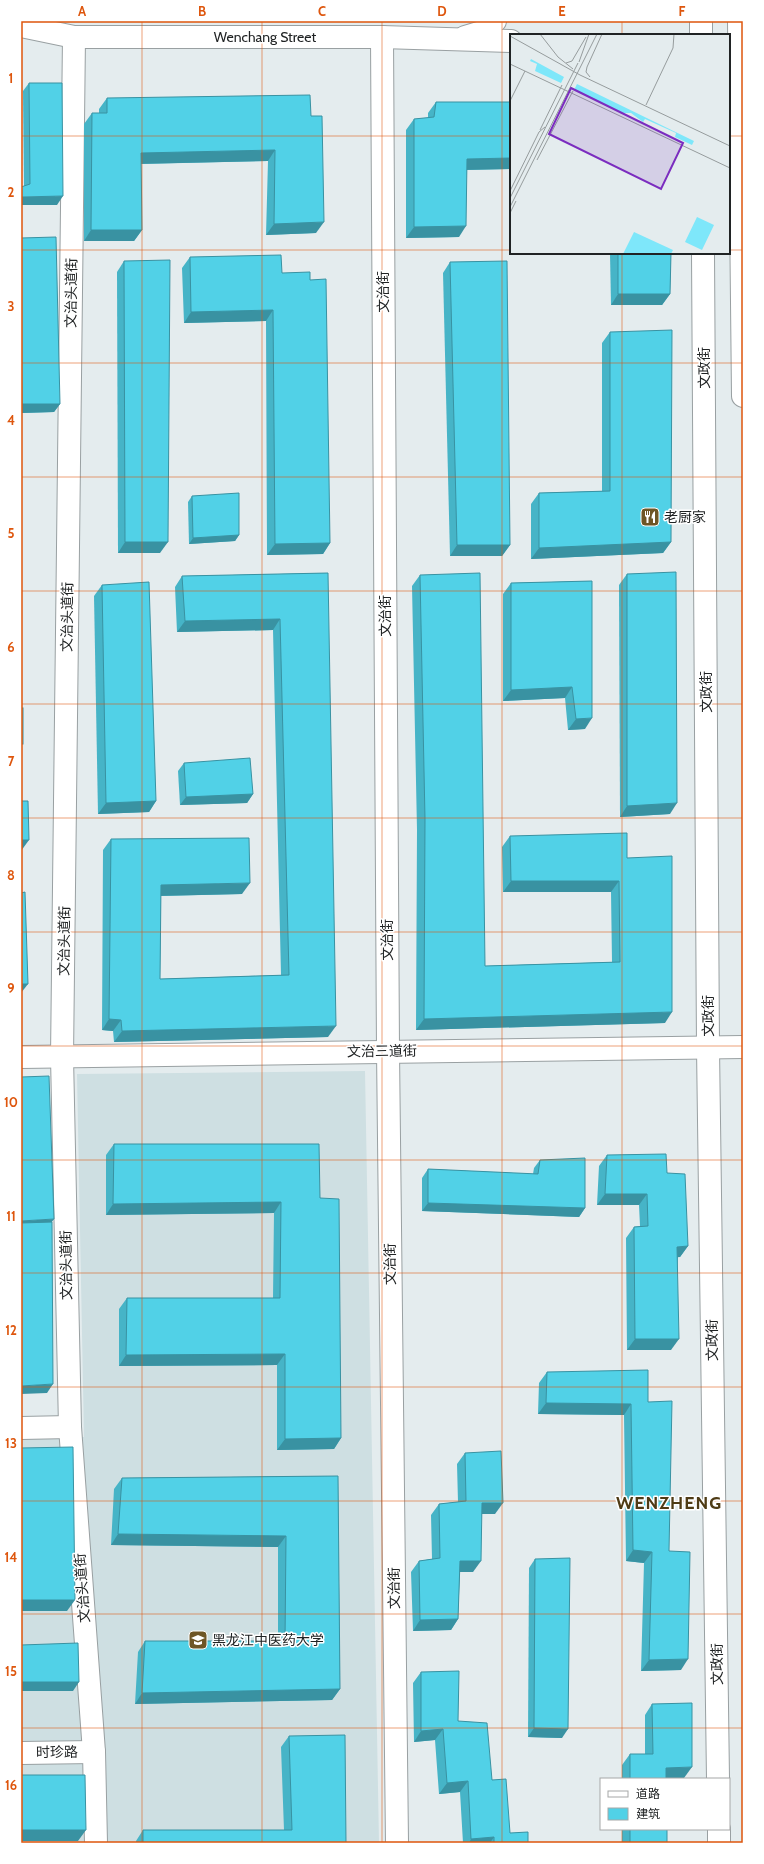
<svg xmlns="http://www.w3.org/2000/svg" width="764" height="1864" viewBox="0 0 764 1864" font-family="Cabin,'Noto Sans SC',sans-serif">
  <rect width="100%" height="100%" fill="#e4ecee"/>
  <path fill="#cedfe2" d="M365,1071L379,1843H21V1438L84,1437L77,1074Z"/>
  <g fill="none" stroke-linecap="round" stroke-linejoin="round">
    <defs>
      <g id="minor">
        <path d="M74,37L62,1057L70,1427L94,1752L96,1843"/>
        <path d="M382,37L388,1051L397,1843"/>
        <path d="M21,1057L743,1047"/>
        <path d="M21,1428L70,1427"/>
        <path d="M21,1753L94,1752"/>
      </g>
      <g id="major">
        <path d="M701,21V35"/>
        <path d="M739,21L743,396"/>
        <path d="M21,26L74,37H382L511,41"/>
        <path d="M465,37L485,31L495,21"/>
        <path d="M703,253L708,1048L718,1779"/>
        <path d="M719,1829V1843"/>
      </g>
    </defs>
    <use href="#minor" stroke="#99a0a2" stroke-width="24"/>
    <use href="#major" stroke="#99a0a2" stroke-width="24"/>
    <use href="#minor" stroke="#fff" stroke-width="22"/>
    <use href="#major" stroke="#fff" stroke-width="22"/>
  </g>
  <g fill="#46b4c7">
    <path d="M29,83L57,205L24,186L23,91Z"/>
    <path d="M107,98L311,116L316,233L266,235L268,161L141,164L142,230L134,241H84V124L92,113H99V109Z"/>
    <path d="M436,102H511V169L467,170L459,237L406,238V130L414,119L428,118V113Z"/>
    <path d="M21,238L60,404L54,412L21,413Z"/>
    <path d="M610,253H671L670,294L662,305H611Z"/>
    <path d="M190,257L282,273L310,280L330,543L323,554L267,555L266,321L184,323L182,268Z"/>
    <path d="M124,261L160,553H118L117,272Z"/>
    <path d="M450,262L510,545L502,556H450L443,273Z"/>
    <path d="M610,332L671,542L663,553L531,559V504L539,493L602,491V343Z"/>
    <path d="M192,496L239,535L235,541L189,544L188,502Z"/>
    <path d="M328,573V1037L114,1042L113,1031L102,1030L103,850L111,839L242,894L161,896L160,979L281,975L273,630L177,632L175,587L182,576Z"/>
    <path d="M627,574L670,814L620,817L619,585Z"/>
    <path d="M420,575L485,966L612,962L611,892H503L502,847L510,836L627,858L665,1023L416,1030L417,830L412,586Z"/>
    <path d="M592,581L585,729L568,730L565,698L503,701V594L511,583Z"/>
    <path d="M102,585L156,801L149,812L98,814L94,596Z"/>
    <path d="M184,763L253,794L247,803L180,805L178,771Z"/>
    <path d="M114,1144L320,1198L341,1438L334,1449L277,1450V1365L119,1366V1309L127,1298H273L274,1213L106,1215V1155Z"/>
    <path d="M607,1155L667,1173L688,1246L680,1257H678L671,1350H627L626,1238L634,1227L640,1226L639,1205H597L599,1166Z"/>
    <path d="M540,1160L585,1208L579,1217L422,1211V1178L428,1169L533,1174L534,1168Z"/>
    <path d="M547,1372L648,1402L669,1551L681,1670L641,1671L644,1563L626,1561L624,1415L538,1414L539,1383Z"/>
    <path d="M465,1453L495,1514H482L473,1572H460L458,1619L451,1630L413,1631L411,1572L419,1561L432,1559L431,1515L439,1504L458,1502L457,1464Z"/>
    <path d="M338,1476L340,1689L332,1700L135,1704L138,1652L145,1641H278V1547L111,1545L114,1489L122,1478Z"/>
    <path d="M535,1559L562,1738L528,1737L529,1568Z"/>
    <path d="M421,1672L458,1721L492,1780L510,1833L528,1843H463L460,1792L439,1794L435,1740L414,1742L413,1683Z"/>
    <path d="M652,1704L684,1778L666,1779H622V1765L630,1754H645V1715Z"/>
    <path d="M289,1736L346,1843H136V1841L143,1830H284L281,1747Z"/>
    <rect x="622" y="1829" width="45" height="14"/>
  </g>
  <g fill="#3992a2">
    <path d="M275,150L268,161L133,164L141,153Z"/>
    <path d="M511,158V169L459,170L467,159Z"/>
    <path d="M63,196L57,205H21V197Z"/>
    <path d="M324,222L316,233L266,235L274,224Z"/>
    <path d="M466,226L459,237L406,238L414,227Z"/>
    <path d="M91,230H142L134,241H84Z"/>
    <path d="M618,294H670L662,305H611Z"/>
    <path d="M273,310L266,321L184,323L191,312Z"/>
    <path d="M22,404H60L54,412L21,413V406Z"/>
    <path d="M239,535L235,541L189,544L193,538Z"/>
    <path d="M125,542H168L160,553H118Z"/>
    <path d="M671,542L663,553L531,559L539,548Z"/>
    <path d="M330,543L323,554L267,555L275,544Z"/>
    <path d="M457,545H510L502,556H450Z"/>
    <path d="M280,619L273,630L177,632L185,621Z"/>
    <path d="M572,687L565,698L503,701L511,690Z"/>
    <path d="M592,718L585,729L568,730L576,719Z"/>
    <path d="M253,794L247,803L180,805L186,797Z"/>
    <path d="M156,801L149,812L98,814L106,803Z"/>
    <path d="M677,803L670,814L620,817L627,806Z"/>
    <path d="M21,840H29L21,851Z"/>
    <path d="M511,881H619L611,892H503Z"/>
    <path d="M250,883L242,894L154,896L161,885Z"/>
    <path d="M21,984H28L21,993Z"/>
    <path d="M672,1012L665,1023L416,1030L424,1019Z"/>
    <path d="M109,1019L121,1020L113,1031L102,1030Z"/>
    <path d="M336,1026L328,1037L114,1042L122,1031Z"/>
    <path d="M605,1194H647L639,1205H597Z"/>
    <path d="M281,1202L274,1213L106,1215L113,1204Z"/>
    <path d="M428,1203L585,1208L579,1217L422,1211Z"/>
    <path d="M54,1219L46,1230L21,1232V1221Z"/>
    <path d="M688,1246L680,1257L670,1258L677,1247Z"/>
    <path d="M635,1339H679L671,1350H627Z"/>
    <path d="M285,1354L277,1365L119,1366L126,1355Z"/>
    <path d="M53,1384L47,1393L21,1394V1386Z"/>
    <path d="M546,1403L631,1404L624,1415L538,1414Z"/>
    <path d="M341,1438L334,1449L277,1450L285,1439Z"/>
    <path d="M482,1503H503L495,1514H474Z"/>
    <path d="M118,1534L286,1536L278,1547L111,1545Z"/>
    <path d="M633,1550L652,1552L644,1563L626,1561Z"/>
    <path d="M460,1561H481L473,1572H452Z"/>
    <path d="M21,1600H75L67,1611H21Z"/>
    <path d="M458,1619L451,1630L413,1631L420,1620Z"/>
    <path d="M688,1659L681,1670L641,1671L649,1660Z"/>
    <path d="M21,1682H79L73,1691H21Z"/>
    <path d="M340,1689L332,1700L135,1704L142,1693Z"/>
    <path d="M534,1728L568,1729L562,1738L528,1737Z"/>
    <path d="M443,1729L435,1740L414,1742L421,1731Z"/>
    <path d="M692,1767L684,1778L659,1779L666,1768Z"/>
    <path d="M468,1781L460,1792L439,1794L447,1783Z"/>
    <path d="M21,1830H86L78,1841H21Z"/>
    <path d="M494,1837L490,1843H469L471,1839Z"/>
  </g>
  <g fill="#51d1e7" stroke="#3992a2">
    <path d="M29,83H62L63,196L21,197V187L30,184Z"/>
    <path d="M310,95L311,116H322L324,222L274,224L275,150L141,153L142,230H91L92,113H107V98Z"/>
    <path d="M436,102H511V158L467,159L466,226L414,227V119L434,117Z"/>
    <path d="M56,237L60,404H22L21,341V238Z"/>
    <path d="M618,253H671L670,294H618Z"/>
    <path d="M281,255L282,273L310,272V280L326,279L330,543L275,544L273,310L191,312L190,257Z"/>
    <path d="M170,260L168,542H125L124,261Z"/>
    <path d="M507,261L510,545H457L450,262Z"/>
    <path d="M672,330L671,542L539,548V493L610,491V332Z"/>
    <path d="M239,493V535L193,538L192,496Z"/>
    <path d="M676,572L677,803L627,806V574Z"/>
    <path d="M328,573L336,1026L122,1031L121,1020L109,1019L111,839L249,838L250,883L161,885L160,979L289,975L280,619L185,621L182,576Z"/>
    <path d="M480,573L485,966L620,962L619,881H511L510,836L627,833V858L672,856V1012L424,1019L425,819L420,575Z"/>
    <path d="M592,581V718L576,719L572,687L511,690V583Z"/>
    <path d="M149,582L156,801L106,803L102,585Z"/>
    <rect x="21" y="708" width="2" height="36"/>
    <path d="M250,758L253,794L186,797L184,763Z"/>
    <path d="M21,801H28L29,840H21Z"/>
    <path d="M25,892L28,984H21V893Z"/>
    <path d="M49,1076L54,1219L21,1221V1077Z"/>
    <path d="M114,1144H319L320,1198L339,1199L341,1438L285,1439V1354L126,1355L127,1298H280L281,1202L113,1204Z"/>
    <path d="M666,1154L667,1173L685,1174L688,1246L677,1247L679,1339H635L634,1227L648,1226L647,1194H605L607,1155Z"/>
    <path d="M585,1158V1208L428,1203V1169L538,1174L540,1160Z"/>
    <path d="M52,1222L53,1384L21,1386V1223Z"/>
    <path d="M648,1370V1402L672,1401L669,1551L690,1552L688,1659L649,1660L652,1552L633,1550L631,1404L546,1403L547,1372Z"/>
    <path d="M73,1447L75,1600H21V1448Z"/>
    <path d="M501,1451L503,1503H482L481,1561H460L458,1619L420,1620L419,1561L440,1558L439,1504L466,1501L465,1453Z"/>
    <path d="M338,1476L340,1689L142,1693L145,1641H285L286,1536L118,1534L122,1478Z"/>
    <path d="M570,1558L568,1729L534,1728L535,1559Z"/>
    <path d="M78,1643L79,1682H21V1645Z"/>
    <path d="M459,1671L458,1721L487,1723L492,1780L506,1779L510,1833L528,1832V1843H494V1837L471,1839L468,1781L447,1783L443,1729L421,1731V1672Z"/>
    <path d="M692,1703V1767L666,1768V1779H630V1754H653L652,1704Z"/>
    <path d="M345,1735L346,1843H143V1830H292L289,1736Z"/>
    <path d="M21,1775H85L86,1830H21Z"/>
    <rect x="630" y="1829" width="37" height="14"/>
  </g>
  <path fill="none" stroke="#de560d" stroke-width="1" stroke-opacity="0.55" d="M142,21V1843M262,21V1843M382,21V1843M502,21V1843M622,21V35M21,136H511M729,136H743M21,250H511M729,250H743M622,253V1779M21,363H743M21,477H743M21,591H743M21,704H743M21,818H743M21,932H743M21,1046H743M21,1160H743M21,1273H743M21,1387H743M21,1501H743M21,1614H743M21,1728H743M622,1829V1843"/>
  <defs>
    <symbol id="restaurant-square" viewBox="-11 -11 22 22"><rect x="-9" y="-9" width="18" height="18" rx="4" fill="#6e5626" stroke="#fff"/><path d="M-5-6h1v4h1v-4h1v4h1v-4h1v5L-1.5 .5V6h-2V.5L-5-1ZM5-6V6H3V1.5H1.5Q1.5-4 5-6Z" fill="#fff"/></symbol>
    <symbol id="university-square" viewBox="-11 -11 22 22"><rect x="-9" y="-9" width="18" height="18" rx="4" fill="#6e5626" stroke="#fff"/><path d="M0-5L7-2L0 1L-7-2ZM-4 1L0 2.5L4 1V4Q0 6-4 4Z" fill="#fff"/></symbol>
  </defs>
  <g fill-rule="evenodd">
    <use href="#restaurant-square" x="639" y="506" width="22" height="22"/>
    <use href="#university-square" x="187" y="1629" width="22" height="22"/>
  </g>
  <g text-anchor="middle" stroke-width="3" stroke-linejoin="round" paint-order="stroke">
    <g font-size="14" fill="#202324" stroke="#fff">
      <text x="265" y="42">Wenchang Street</text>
      <text transform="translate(383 292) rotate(-90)" y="5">文治街</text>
      <text transform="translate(71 293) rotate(-89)" y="5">文治头道街</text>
      <text transform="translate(704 368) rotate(-90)" y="5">文政街</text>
      <text transform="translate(385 616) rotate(-90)" y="5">文治街</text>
      <text transform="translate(67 617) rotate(-89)" y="5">文治头道街</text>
      <text transform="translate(706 692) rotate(-90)" y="5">文政街</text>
      <text transform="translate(387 940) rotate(-90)" y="5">文治街</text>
      <text transform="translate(64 941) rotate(-89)" y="5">文治头道街</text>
      <text transform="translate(708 1016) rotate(-90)" y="5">文政街</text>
      <text transform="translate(382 1051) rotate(-1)" y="5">文治三道街</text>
      <text transform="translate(390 1264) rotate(-91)" y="5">文治街</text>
      <text transform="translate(66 1265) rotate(-91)" y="5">文治头道街</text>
      <text transform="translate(712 1340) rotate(-91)" y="5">文政街</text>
      <text transform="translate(82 1588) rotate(-94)" y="5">文治头道街</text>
      <text transform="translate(394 1588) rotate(-91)" y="5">文治街</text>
      <text transform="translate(717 1664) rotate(-91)" y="5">文政街</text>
      <text transform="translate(57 1752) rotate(-1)" y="5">时珍路</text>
    </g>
    <g font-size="14" fill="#202324" stroke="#fff" text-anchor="start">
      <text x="664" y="522">老厨家</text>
      <text x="212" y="1645">黑龙江中医药大学</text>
    </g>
    <g font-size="18" font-weight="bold" letter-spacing="1" fill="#4e3b15" stroke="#fff">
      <text x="669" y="1509">WENZHENG</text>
    </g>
  </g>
  <g transform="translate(510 34)">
    <rect width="220" height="220" fill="#e4ecee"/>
    <path d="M21,25L54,43L51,49L25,37L27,30L20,27ZM67,50L184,107L182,111L165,103L166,99L135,85L133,88L121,79H113L64,56ZM187,183L204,191L192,216L175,208ZM124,198L163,216L161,220H113Z" fill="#7ee7fa"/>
    <path fill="none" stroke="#969c9d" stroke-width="1" d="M30,0L48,23L63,35M0,2L70,41L220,112M69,28L79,0M56,29L62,27L76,3M0,30L220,134M80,43L76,38L77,33L92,0M0,67L15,37M136,71L163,14L164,0M30,96L52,51M27,126L63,57M0,157L29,98L35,93M0,164L68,29M0,173L87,0M0,179L6,167"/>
    <path fill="#7b2cbf" fill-opacity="0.15" stroke="#7b2cbf" stroke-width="2" d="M61,54L173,109L151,155L39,100Z"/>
    <rect width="220" height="220" fill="none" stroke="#202324" stroke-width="2"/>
  </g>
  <rect width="764" height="1864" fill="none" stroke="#ffffff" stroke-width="44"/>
  <rect x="600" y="1778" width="130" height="52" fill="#ffffff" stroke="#a6a7a7"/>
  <rect x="608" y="1791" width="20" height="6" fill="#ffffff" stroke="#a6a7a7"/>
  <text x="636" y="1798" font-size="12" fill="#202324">道路</text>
  <rect x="608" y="1808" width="20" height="12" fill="#51d1e7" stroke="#a6a7a7"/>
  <text x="636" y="1818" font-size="12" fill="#202324">建筑</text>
  <rect x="22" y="22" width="720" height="1820" fill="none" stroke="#de560d" stroke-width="1.5"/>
  <g font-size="13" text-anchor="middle" font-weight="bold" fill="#de560d">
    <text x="82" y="16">A</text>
    <text x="202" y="16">B</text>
    <text x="322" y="16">C</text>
    <text x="442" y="16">D</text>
    <text x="562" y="16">E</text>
    <text x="682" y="16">F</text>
    <text x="11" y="83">1</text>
    <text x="11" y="197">2</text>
    <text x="11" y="311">3</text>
    <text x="11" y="425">4</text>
    <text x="11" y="538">5</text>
    <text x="11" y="652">6</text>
    <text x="11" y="766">7</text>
    <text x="11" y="880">8</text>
    <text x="11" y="993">9</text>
    <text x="11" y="1107">10</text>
    <text x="11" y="1221">11</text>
    <text x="11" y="1335">12</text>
    <text x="11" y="1448">13</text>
    <text x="11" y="1562">14</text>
    <text x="11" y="1676">15</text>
    <text x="11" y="1790">16</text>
  </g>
</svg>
